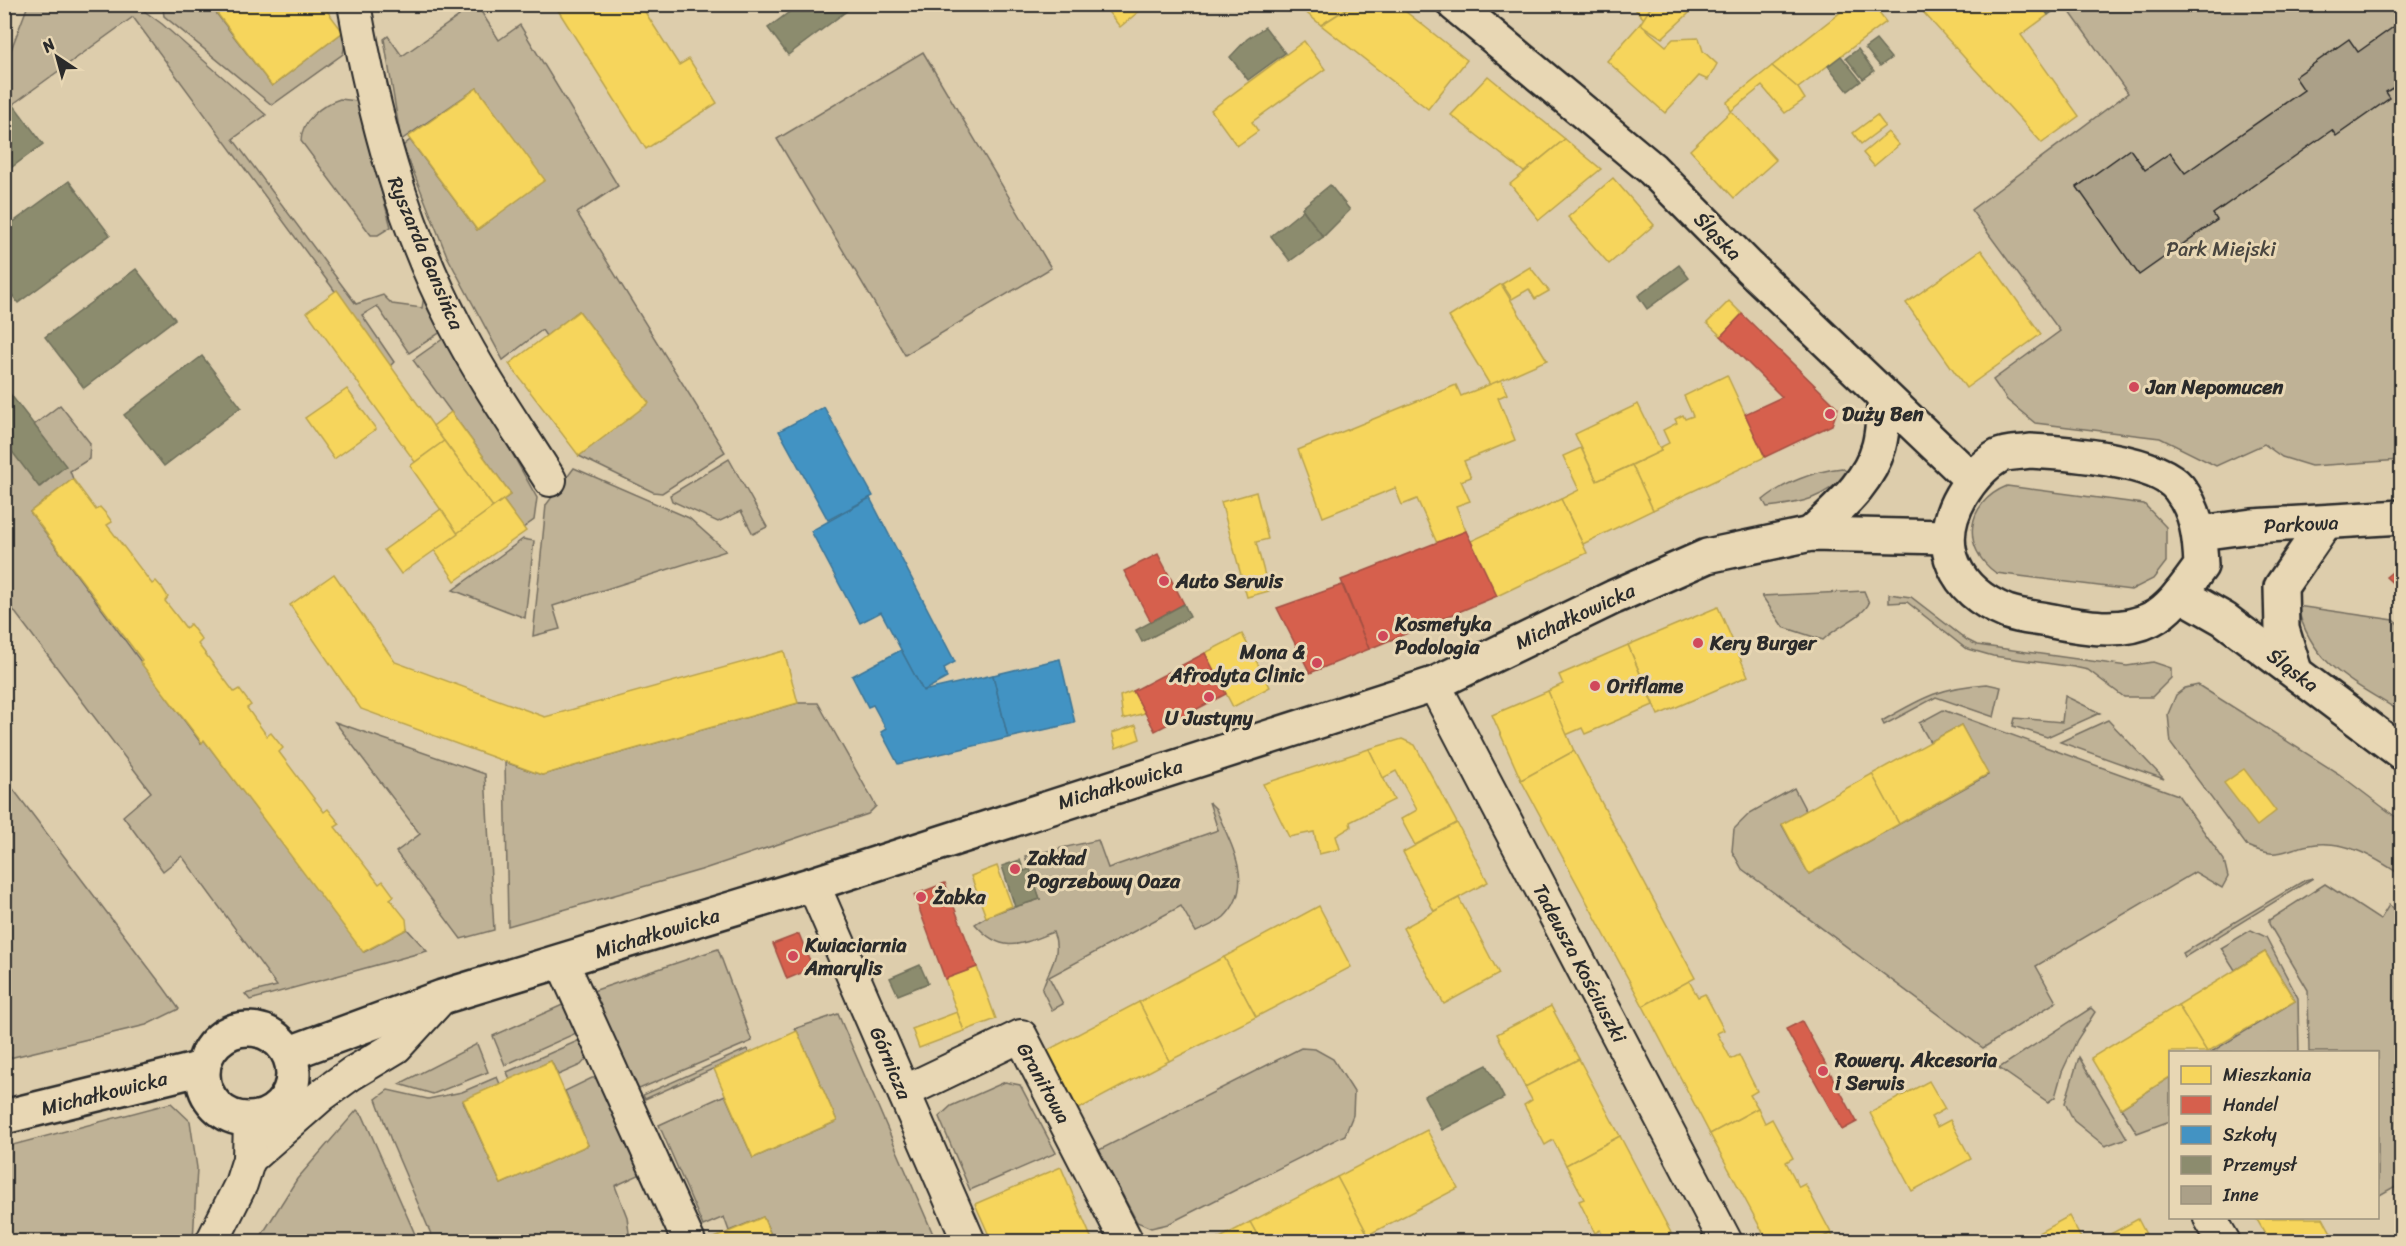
<svg xmlns="http://www.w3.org/2000/svg" width="2406" height="1246" viewBox="0 0 2406 1246" font-family="Sriracha,sans-serif">
  <rect width="100%" height="100%" fill="#ddcdac"/>
  <filter id="ink" filterUnits="userSpaceOnUse"><feTurbulence type="fractalNoise" baseFrequency=".0167" numOctaves="2"/><feDisplacementMap in="SourceGraphic" scale="12" xChannelSelector="R" yChannelSelector="G"/><feConvolveMatrix kernelMatrix="1 2 1 2 8 2 1 2 1" color-interpolation-filters="sRGB"/></filter>
  <g filter="url(#ink)">
    <g fill="#bfb296" stroke="#756e60" stroke-width="1.5">
      <path d="M28,5H136L162,24L266,115L233,139L356,304L383,295L392,304L422,308L424,296L444,330L409,353L377,306L362,315L394,362L390,366L133,17L13,104L5,92L4,68Z"/>
      <path d="M168,5H210L272,86L343,32L346,39L343,54L272,105L164,16L163,9Z"/>
      <path d="M451,5H477L499,40L520,25L618,186L577,213L725,452L662,493L653,492L579,456L648,402L579,311L546,336L542,330L503,360L447,256L403,146L410,140L477,230L544,180L477,88L401,140L384,39L388,36L402,56L459,16Z"/>
      <path d="M2065,5H2401V460L2311,466L2282,457L2264,444L2216,466L2160,438L2035,423L2007,400L1993,380L2060,331L1971,210L2128,93Z"/>
      <path d="M923,52L1051,268L905,355L777,139Z"/>
      <path d="M340,99L357,101L391,227L378,235H371L301,141C301,121 321,105 340,99Z"/>
      <path d="M447,336L537,498L534,520L523,528L503,500L511,494L413,360Z"/>
      <path d="M60,405L90,443L89,459L70,471L73,479L30,512L201,743L204,740L364,952L407,929L427,951L250,1000L245,994L277,986L182,856L163,871L123,816L151,792L5,599V441L40,487L65,466L34,425Z"/>
      <path d="M729,459L767,527L753,534L741,511L718,522L672,501L670,495Z"/>
      <path d="M574,468L689,518L726,551L553,606L560,629L533,636L546,505Z"/>
      <path d="M1842,468L1849,473C1822,499 1804,503 1767,507L1763,500C1783,483 1815,471 1842,468Z"/>
      <path d="M2007,486L2144,504L2166,527V562L2153,579L2131,590L1996,573C1961,548 1965,503 2007,486Z"/>
      <path d="M523,539L534,541L525,618L453,590Z"/>
      <path d="M1864,591L1869,603C1863,617 1835,627 1823,640L1783,627L1762,596Z"/>
      <path d="M1889,594L1911,597L1967,640L1977,645L2127,666L2153,662L2171,668V678L2152,697H2124L2088,670L2074,667L1993,656L1965,648L1907,602L1889,603Z"/>
      <path d="M2297,606L2394,620L2401,627V712C2353,682 2312,666 2297,606Z"/>
      <path d="M1987,684L2001,687L1994,717L1936,697L1884,725L1882,721C1922,698 1940,687 1987,684Z"/>
      <path d="M2198,685L2339,774L2401,821V875C2374,857 2345,839 2310,845C2280,850 2279,860 2247,846L2171,744L2168,714L2176,695L2185,688Z"/>
      <path d="M2065,696L2100,713L2047,737L2013,726L2015,718L2062,722Z"/>
      <path d="M798,703H818L876,806L868,814L701,870L508,926L505,762L542,775Z"/>
      <path d="M1943,710L2178,795L2224,860L2228,877L2222,888L2195,872L2036,966L2056,1002L1983,1048L1742,869L1732,851L1734,829L1750,813L1794,788L1806,811L1782,825L1809,874L1988,775L1961,725L1930,742L1919,723Z"/>
      <path d="M2108,720L2164,779L2060,742Z"/>
      <path d="M335,722L485,774L494,930L461,939L396,852L420,834Z"/>
      <path d="M4,777L164,988L179,1009L146,1025L5,1059Z"/>
      <path d="M1209,802L1216,809C1230,844 1257,885 1224,917C1217,923 1205,928 1196,932L1181,906L1049,977L1063,1004L1052,1010L1042,990C1048,969 1063,955 1053,932C1020,945 1002,955 975,924C995,910 1017,907 1040,899L1025,856L1098,840L1108,868L1218,830Z"/>
      <path d="M2313,878L2185,957L2183,953L2305,880Z"/>
      <path d="M2325,884L2380,920L2389,905L2401,913V1183L2378,1196V1052H2309L2308,990L2269,924V920Z"/>
      <path d="M2251,930L2266,937L2298,998L2299,1052H2211L2295,1001L2265,952L2235,970L2221,948Z"/>
      <path d="M718,949L752,1041L632,1092L590,992Z"/>
      <path d="M567,1003L583,1030L505,1065L493,1036Z"/>
      <path d="M2091,1008L2095,1012L2077,1040L2062,1072L2055,1097L2048,1102L1999,1068Z"/>
      <path d="M838,1014L936,1241H774L763,1217L729,1231L724,1217L703,1226L659,1125L725,1095L753,1158L837,1121L797,1031L794,1029Z"/>
      <path d="M580,1040L588,1057L581,1065L558,1075L551,1061L510,1080L507,1072Z"/>
      <path d="M477,1044L488,1072L433,1094L399,1084Z"/>
      <path d="M1301,1048L1315,1049L1333,1059L1354,1092L1353,1115L1345,1135L1168,1224L1151,1228L1137,1222L1099,1150Z"/>
      <path d="M747,1049L749,1053L645,1099L643,1095Z"/>
      <path d="M2079,1057L2127,1138L2105,1146L2074,1121L2065,1103Z"/>
      <path d="M497,1077L500,1084L463,1101L501,1184L588,1145L565,1091L592,1078H597L641,1174L615,1186L627,1217L630,1241H434L392,1143L376,1099L388,1090L428,1099L462,1092Z"/>
      <path d="M2170,1077V1121L2137,1133L2121,1108Z"/>
      <path d="M1005,1082L1020,1085L1056,1153L970,1190L939,1117L951,1106Z"/>
      <path d="M171,1103L190,1121L197,1168L193,1241H5V1147Z"/>
      <path d="M357,1110L363,1116L418,1241H258L297,1179Z"/>
    </g>
    <g fill="#f6d55c" stroke="#b9a24d" stroke-width="1.5">
      <path d="M210,4H322L343,32L272,86Z"/>
      <path d="M554,4H640L679,65L689,59L717,103L646,149Z"/>
      <path d="M1102,4H1148L1120,27Z"/>
      <path d="M1296,4H1354L1321,25Z"/>
      <path d="M1354,4H1396L1467,60L1428,109L1321,25Z"/>
      <path d="M1638,4H1653L1644,19L1635,9Z"/>
      <path d="M1653,4H1699L1662,38L1640,24Z"/>
      <path d="M1851,4H1872L1886,22L1798,88L1772,66Z"/>
      <path d="M1935,4H2041L2048,15L2021,35L2079,116L2042,143L1923,12Z"/>
      <path d="M1640,24L1666,46L1673,39L1699,38L1703,51L1717,64L1708,80L1699,76L1665,113L1607,61Z"/>
      <path d="M1304,41L1325,69L1252,122L1258,131L1237,146L1211,110Z"/>
      <path d="M1772,66L1798,88L1805,99L1785,113L1762,86L1731,111L1727,102Z"/>
      <path d="M1488,76L1565,139L1524,172L1451,115Z"/>
      <path d="M477,88L545,180L477,230L408,137Z"/>
      <path d="M1731,111L1776,160L1734,198L1690,150Z"/>
      <path d="M1877,115L1885,126L1861,144L1853,133Z"/>
      <path d="M1888,132L1899,145L1874,166L1863,153Z"/>
      <path d="M1565,139L1601,169L1539,220L1510,184Z"/>
      <path d="M1613,178L1654,225L1609,264L1568,217Z"/>
      <path d="M1981,250L2041,334L1966,388L1906,303Z"/>
      <path d="M1530,267L1549,291L1535,299L1529,289L1512,299L1502,284Z"/>
      <path d="M1501,284L1547,360L1490,385L1449,317Z"/>
      <path d="M337,290L444,441L415,462L307,312Z"/>
      <path d="M1729,301L1742,314L1721,336L1707,323Z"/>
      <path d="M579,311L649,403L579,456L509,364Z"/>
      <path d="M1727,375L1765,457L1653,510L1632,465L1661,451L1659,448L1669,443L1663,430L1677,423L1675,419L1683,415L1685,419L1693,416L1684,396Z"/>
      <path d="M1501,380L1507,394L1498,398L1515,440L1464,461L1471,477L1461,481L1470,501L1456,506L1466,531L1437,543L1417,499L1402,505L1395,488L1323,517L1298,450L1456,385L1461,396Z"/>
      <path d="M347,389L376,429L334,459L305,418Z"/>
      <path d="M1638,404L1661,451L1597,481L1575,434Z"/>
      <path d="M451,412L511,494L493,507L433,426Z"/>
      <path d="M444,441L493,507L458,534L410,466Z"/>
      <path d="M1581,448L1597,481L1632,465L1653,510L1583,544L1561,499L1579,490L1563,456Z"/>
      <path d="M73,479L96,510L100,507L107,515L112,522L107,525L152,584L156,581L163,589L168,597L165,601L186,628L190,624L202,640L198,644L234,692L239,689L251,705L247,708L267,736L271,733L283,748L279,752L324,812L328,809L340,824L335,827L379,884L383,881L394,896L390,899L406,919L407,929L363,952L204,740L202,743L140,662L142,660L30,512Z"/>
      <path d="M1256,492L1268,539L1256,542L1269,591L1247,597L1221,502Z"/>
      <path d="M1561,499L1587,553L1497,596L1471,541Z"/>
      <path d="M503,500L526,531L455,581L434,550Z"/>
      <path d="M441,509L458,534L401,574L384,550Z"/>
      <path d="M334,574L395,662L545,717L784,651L798,703L542,775L361,709L290,605Z"/>
      <path d="M1718,607L1748,676L1658,715L1628,645Z"/>
      <path d="M1242,634L1270,687L1233,707L1205,653Z"/>
      <path d="M1628,645L1653,705L1585,734L1582,728L1566,735L1548,691L1563,684L1559,675Z"/>
      <path d="M1133,691L1145,713L1123,719L1120,696Z"/>
      <path d="M1548,691L1574,751L1521,780L1492,715Z"/>
      <path d="M1136,725L1140,739L1116,748L1112,733Z"/>
      <path d="M1961,725L1988,774L1899,824L1872,774Z"/>
      <path d="M1402,739L1415,745L1457,823L1415,845L1401,819L1417,810L1396,771L1383,778L1369,749Z"/>
      <path d="M1369,749L1394,800L1350,822L1351,827L1336,836L1340,849L1319,854L1314,832L1289,837L1263,784Z"/>
      <path d="M1574,751L1695,978L1643,1006L1521,780Z"/>
      <path d="M2244,769L2276,811L2257,826L2224,783Z"/>
      <path d="M1872,774L1899,824L1809,874L1782,824Z"/>
      <path d="M1457,823L1488,882L1434,911L1403,852Z"/>
      <path d="M997,866L1012,906L986,917L971,876Z"/>
      <path d="M1459,898L1499,974L1444,1004L1403,928Z"/>
      <path d="M1319,906L1351,967L1256,1017L1224,957Z"/>
      <path d="M2265,952L2295,1001L2207,1052L2178,1005Z"/>
      <path d="M1224,957L1256,1017L1169,1061L1139,1002Z"/>
      <path d="M977,967L996,1019L964,1031L945,979Z"/>
      <path d="M1689,981L1698,997L1705,994L1724,1030L1717,1033L1731,1059L1739,1055L1757,1091L1750,1095L1758,1108L1710,1134L1643,1006Z"/>
      <path d="M1139,1002L1169,1061L1077,1110L1046,1051Z"/>
      <path d="M2178,1005L2207,1052H2170V1077L2121,1108L2091,1058Z"/>
      <path d="M1551,1006L1579,1059L1525,1087L1497,1034Z"/>
      <path d="M957,1012L964,1031L919,1048L912,1029Z"/>
      <path d="M797,1031L837,1121L753,1158L714,1069Z"/>
      <path d="M1579,1059L1620,1136L1566,1165L1553,1140L1545,1145L1524,1105L1532,1100L1525,1087Z"/>
      <path d="M551,1061L588,1145L501,1184L463,1100Z"/>
      <path d="M1929,1081L1945,1109L1931,1117L1937,1127L1950,1120L1971,1159L1912,1191L1870,1113Z"/>
      <path d="M1758,1108L1765,1123L1772,1119L1793,1158L1786,1162L1799,1187L1805,1184L1831,1233L1815,1242H1768L1710,1134Z"/>
      <path d="M1427,1130L1458,1188L1368,1235L1337,1177Z"/>
      <path d="M1620,1136L1671,1233L1655,1242H1606L1600,1230L1595,1233L1579,1201L1584,1199L1566,1165Z"/>
      <path d="M1061,1167L1093,1242H992L975,1204Z"/>
      <path d="M1337,1177L1368,1235L1355,1242H1261L1250,1222Z"/>
      <path d="M2069,1216L2083,1242H2022Z"/>
      <path d="M763,1217L774,1242H714L712,1239Z"/>
      <path d="M2256,1218H2323L2336,1242H2270Z"/>
      <path d="M2138,1219L2150,1242H2096Z"/>
      <path d="M1250,1222L1261,1242H1212Z"/>
      <path d="M1831,1233L1836,1242H1815Z"/>
    </g>
    <g fill="#d6604d" stroke="#a35043" stroke-width="1.5">
      <path d="M1742,314L1838,408L1832,425L1765,457L1745,414L1782,397L1721,336Z"/>
      <path d="M1466,531L1497,596L1369,649L1341,580Z"/>
      <path d="M1158,554L1184,604L1151,622L1124,571Z"/>
      <path d="M2402,564V592L2386,577Z"/>
      <path d="M1342,585L1369,649L1310,673L1277,608Z"/>
      <path d="M1205,653L1226,694L1155,731L1133,691Z"/>
      <path d="M945,883L977,967L945,979L914,895Z"/>
      <path d="M799,934L813,968L787,979L773,944Z"/>
      <path d="M1802,1021L1857,1122L1842,1130L1786,1029Z"/>
    </g>
    <g fill="#4393c3" stroke="#3c7495" stroke-width="1.5">
      <path d="M824,407L873,496L828,520L779,431Z"/>
      <path d="M870,498L955,662L944,668L947,678L923,691L881,612L860,623L811,531Z"/>
      <path d="M901,650L923,691L993,675L1008,738L898,764L881,732L886,729L873,705L868,707L852,676Z"/>
      <path d="M1060,659L1075,723L1008,738L993,675Z"/>
    </g>
    <g fill="#8c8c6e" stroke="#6f6f5a" stroke-width="1.5">
      <path d="M800,4H856L788,55L768,28Z"/>
      <path d="M2041,4H2059L2061,6L2048,15Z"/>
      <path d="M1265,27L1285,53L1248,80L1230,57L1247,39Z"/>
      <path d="M1876,40L1891,58L1880,66L1865,48Z"/>
      <path d="M1858,49L1874,71L1863,79L1846,58Z"/>
      <path d="M1841,56L1861,81L1848,91L1828,66Z"/>
      <path d="M4,92L43,144L4,173Z"/>
      <path d="M69,181L110,235L18,303L4,284V229Z"/>
      <path d="M1330,185L1350,210L1323,237L1302,208Z"/>
      <path d="M1303,210L1323,237L1290,261L1271,236Z"/>
      <path d="M1679,265L1689,278L1647,309L1638,296Z"/>
      <path d="M136,269L175,319L84,388L45,337Z"/>
      <path d="M202,356L241,407L164,466L124,415Z"/>
      <path d="M4,386L66,466L39,487L4,441Z"/>
      <path d="M1184,604L1190,617L1142,642L1136,630Z"/>
      <path d="M1020,860L1024,871L1030,869L1040,899L1015,907L1002,866Z"/>
      <path d="M920,965L928,983L898,995L890,978Z"/>
      <path d="M1487,1065L1504,1098L1442,1130L1424,1096Z"/>
    </g>
    <path fill="#aba088" stroke="#2b2b2b" stroke-width="1.5" d="M2402,21V82L2386,92L2390,98L2336,136L2332,130L2213,214L2217,220L2139,275L2077,187L2130,149L2145,170L2170,153L2185,173L2304,90L2295,77L2349,39L2358,52Z"/>
    <g fill="none" stroke-linecap="round" stroke-linejoin="round">
      <defs>
        <g id="street">
          <path d="M354,4C374,117 402,223 455,325C482,378 518,429 550,480"/>
          <path d="M1434,684L1726,1242"/>
          <path d="M813,884L969,1242"/>
          <path d="M562,962L689,1242"/>
          <path d="M904,1092L1021,1036L1127,1242"/>
          <path d="M249,1159L322,1095L351,1074L396,1047L442,997"/>
          <path d="M2210,1218L2224,1242"/>
          <path d="M212,1242L241,1184L249,1159L250,1119"/>
        </g>
        <g id="secondary">
          <path d="M1454,4L1652,169L1749,267L1971,479"/>
          <path d="M2030,451C2066,453 2156,459 2179,488C2197,511 2200,538 2201,566C2188,583 2172,609 2151,619C2122,634 2083,627 2052,621C2038,618 2021,617 2007,612C1955,591 1932,546 1961,496C1970,481 1983,465 1999,456C2007,452 2021,453 2030,451Z"/>
          <path d="M2200,533L2252,526L2402,517"/>
          <path d="M1811,534C1838,508 1869,483 1879,446C1883,431 1883,414 1885,399"/>
          <path d="M2180,594L2224,619L2402,753"/>
          <path d="M2295,671L2282,629L2281,587L2325,523"/>
          <circle cx="248" cy="1074" r="45"/>
          <path d="M290,1053L442,997L813,884L1434,684L1614,597L1707,556L1811,534L1947,537"/>
          <path d="M4,1117L203,1068"/>
        </g>
      </defs>
      <use href="#street" stroke="#2b2b2b" stroke-width="36"/>
      <use href="#secondary" stroke="#2b2b2b" stroke-width="38"/>
      <use href="#street" stroke="#e8d7b4" stroke-width="32"/>
      <use href="#secondary" stroke="#e8d7b4" stroke-width="33"/>
    </g>
  </g>
  <g fill="#d1495b" stroke="#e8d7b4" stroke-width="2">
    <circle cx="2134" cy="387" r="6"/>
    <circle cx="1830" cy="414" r="6"/>
    <circle cx="1164" cy="581" r="6"/>
    <circle cx="1383" cy="636" r="6"/>
    <circle cx="1698" cy="643" r="6"/>
    <circle cx="1317" cy="663" r="6"/>
    <circle cx="1595" cy="686" r="6"/>
    <circle cx="1209" cy="697" r="6"/>
    <circle cx="1015" cy="869" r="6"/>
    <circle cx="921" cy="897" r="6"/>
    <circle cx="793" cy="956" r="6"/>
    <circle cx="1823" cy="1071" r="6"/>
  </g>
  <g text-anchor="middle" stroke-width="6" stroke-linejoin="round" paint-order="stroke">
    <g font-size="20" fill="#2b2b2b" stroke="#e8d7b4">
      <text transform="translate(1718 236) rotate(46)" y="7">Śląska</text>
      <text transform="translate(426 253) rotate(67)" y="7">Ryszarda Gansińca</text>
      <text transform="translate(2301 524) rotate(-3)" y="7">Parkowa</text>
      <text transform="translate(1575 616) rotate(-25)" y="7">Michałkowicka</text>
      <text transform="translate(2293 670) rotate(37)" y="7">Śląska</text>
      <text transform="translate(1120 784) rotate(-17)" y="7">Michałkowicka</text>
      <text transform="translate(657 933) rotate(-17)" y="7">Michałkowicka</text>
      <text transform="translate(1580 963) rotate(62)" y="7">Tadeusza Kościuszki</text>
      <text transform="translate(891 1063) rotate(67)" y="7">Górnicza</text>
      <text transform="translate(1044 1083) rotate(61)" y="7">Granitowa</text>
      <text transform="translate(104 1093) rotate(-14)" y="7">Michałkowicka</text>
    </g>
    <g font-size="20" fill="#494640" stroke="#e8d7b4">
      <text x="2221" y="256">Park Miejski</text>
    </g>
    <g font-size="20" font-weight="bold" fill="#2b2b2b" stroke="#e8d7b4" text-anchor="start">
      <text x="2146" y="394">Jan Nepomucen</text>
      <text x="1842" y="421">Duży Ben</text>
      <text x="1176" y="588">Auto Serwis</text>
      <text x="1395" y="631">Kosmetyka<tspan x="1395" dy="23">Podologia</tspan></text>
      <text x="1710" y="650">Kery Burger</text>
      <text x="1305" y="659" text-anchor="end">Mona &amp;<tspan x="1305" dy="23">Afrodyta Clinic</tspan></text>
      <text x="1607" y="693">Oriflame</text>
      <text x="1209" y="725" text-anchor="middle">U Justyny</text>
      <text x="1027" y="865">Zakład<tspan x="1027" dy="23">Pogrzebowy Oaza</tspan></text>
      <text x="933" y="904">Żabka</text>
      <text x="805" y="952">Kwiaciarnia<tspan x="805" dy="23">Amarylis</tspan></text>
      <text x="1835" y="1067">Rowery. Akcesoria<tspan x="1835" dy="23">i Serwis</tspan></text>
    </g>
  </g>
  <rect width="2406" height="1246" fill="none" stroke="#e8d7b4" stroke-width="24"/>
  <rect x="12" y="12" width="2382" height="1222" fill="none" stroke="#2b2b2b" stroke-width="2" filter="url(#ink)"/>
  <rect x="2169" y="1051" width="210" height="168" fill="#e8d7b4" stroke="#9c927d" stroke-width="1.5"/>
  <rect x="2181" y="1066" width="30" height="18" fill="#f6d55c" stroke="#9c927d" stroke-width="1.5"/>
  <text x="2223" y="1081" font-size="18" fill="#2b2b2b">Mieszkania</text>
  <rect x="2181" y="1096" width="30" height="18" fill="#d6604d" stroke="#9c927d" stroke-width="1.5"/>
  <text x="2223" y="1111" font-size="18" fill="#2b2b2b">Handel</text>
  <rect x="2181" y="1126" width="30" height="18" fill="#4393c3" stroke="#9c927d" stroke-width="1.5"/>
  <text x="2223" y="1141" font-size="18" fill="#2b2b2b">Szkoły</text>
  <rect x="2181" y="1156" width="30" height="18" fill="#8c8c6e" stroke="#9c927d" stroke-width="1.5"/>
  <text x="2223" y="1171" font-size="18" fill="#2b2b2b">Przemysł</text>
  <rect x="2181" y="1186" width="30" height="18" fill="#aba088" stroke="#9c927d" stroke-width="1.5"/>
  <text x="2223" y="1201" font-size="18" fill="#2b2b2b">Inne</text>
  <g transform="translate(57 57) rotate(324)" stroke="#e8d7b4" stroke-width="4.5" paint-order="stroke">
  <path d="M0-4.5L10 22L0 15L-10 22Z" fill="#2b2b2b"/>
  <text y="-9" font-size="16" font-weight="bold" text-anchor="middle" fill="#2b2b2b">N</text>
  </g>
</svg>
